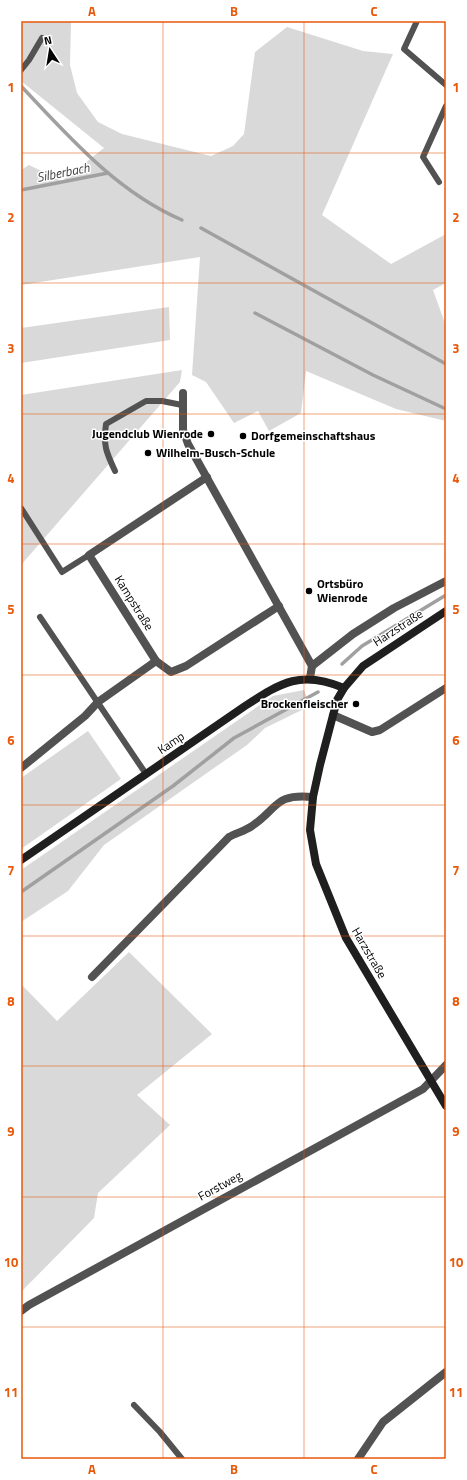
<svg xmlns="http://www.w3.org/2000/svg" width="467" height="1480" viewBox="0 0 467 1480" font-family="'Titillium Web',sans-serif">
  <rect width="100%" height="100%" fill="#fff"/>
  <g fill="#d9d9d9">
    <path d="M21,21H71L70,65L77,93L98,122L122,134L211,156L233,146L244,134L255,52L287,27L363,51L393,54L322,215L391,264L446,234V283L433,290L446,326V421L396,409L306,371L301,413L269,431L258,411L234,423L206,382L192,375L200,257L21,285V170L29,165L62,181L104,148L21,81Z"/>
    <path d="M169,307L170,340L21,363V328Z"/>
    <path d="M182,370L180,382L21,565V395Z"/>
    <path d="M304,690L310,706L265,728L247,745L104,845L68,891L21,922V870L273,696Z"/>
    <path d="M88,731L121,779L21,849V778Z"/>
    <path d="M129,952L212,1034L137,1095L170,1125L98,1193L94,1218L21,1292V984L57,1021Z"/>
  </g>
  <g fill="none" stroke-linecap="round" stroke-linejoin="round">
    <g stroke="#a0a0a0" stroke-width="3.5">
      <path d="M21,86C69,137 117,192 182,220"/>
      <path d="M21,190L108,173"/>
      <path d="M201,228L446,364"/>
      <path d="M255,313L373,375L446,409"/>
      <path d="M342,664L362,646L446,595"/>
      <path d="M21,892L173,786L234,738L318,692"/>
    </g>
    <g stroke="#525252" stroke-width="6">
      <path d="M417,21L404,49L446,85"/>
      <path d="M21,70L29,60L42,38"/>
      <path d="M439,182L423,157L446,106"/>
      <path d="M115,471C106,452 103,445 106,424L146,401H162L182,405"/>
      <path d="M21,508L62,572L89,555"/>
      <path d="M40,617L146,774"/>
      <path d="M134,1405L160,1432L182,1459"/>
    </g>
    <g stroke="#525252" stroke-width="8">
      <path d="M183,393V430L188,444L312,666L310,678"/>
      <path d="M207,477L89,555L156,661L171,672L186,666L279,606"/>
      <path d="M312,666L353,634L394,608L446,581"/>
      <path d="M333,715L372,732L380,730L446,688"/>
      <path d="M21,768L85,716L98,702L156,661"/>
      <path d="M92,977L229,837C236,833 245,831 252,826C278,809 274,793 313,797"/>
      <path d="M21,1311L29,1305L423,1089L446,1065"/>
      <path d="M358,1459L383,1422L446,1372"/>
    </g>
    <g stroke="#1f1f1f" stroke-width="8">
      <path d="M446,611L363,666L344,688L337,700L320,765L313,797L310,830L316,864L346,938L446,1106"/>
      <path d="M21,860L245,706C282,682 301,670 344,688"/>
    </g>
  </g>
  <path fill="none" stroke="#e8590c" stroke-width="1" stroke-opacity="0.55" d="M163,21V1459M304,21V1459M21,153H446M21,283H446M21,414H446M21,544H446M21,675H446M21,805H446M21,936H446M21,1066H446M21,1197H446M21,1327H446"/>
  <g fill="#000" stroke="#fff" stroke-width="1.5">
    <circle cx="211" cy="434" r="4"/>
    <circle cx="243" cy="436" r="4"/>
    <circle cx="148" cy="453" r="4"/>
    <circle cx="309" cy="591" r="4"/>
    <circle cx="356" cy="704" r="4"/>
  </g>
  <g text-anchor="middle" stroke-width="3" stroke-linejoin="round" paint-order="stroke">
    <g font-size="12" font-weight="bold" fill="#000" stroke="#fff" text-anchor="start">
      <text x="203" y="438" text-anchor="end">Jugendclub Wienrode</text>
      <text x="251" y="440">Dorfgemeinschaftshaus</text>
      <text x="156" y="457">Wilhelm-Busch-Schule</text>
      <text x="317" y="588">Ortsbüro<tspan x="317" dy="14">Wienrode</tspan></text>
      <text x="348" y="708" text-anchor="end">Brockenfleischer</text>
    </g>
    <g font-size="12" fill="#000" stroke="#fff">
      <text transform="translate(134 603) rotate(58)" y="4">Kampstraße</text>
      <text transform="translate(398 628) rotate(-33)" y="4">Harzstraße</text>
      <text transform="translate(171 743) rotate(-34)" y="4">Kamp</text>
      <text transform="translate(369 953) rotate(60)" y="4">Harzstraße</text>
      <text transform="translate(220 1186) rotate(-29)" y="4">Forstweg</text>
    </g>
    <g font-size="13" font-style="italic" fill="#414141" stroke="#fff">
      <text transform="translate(63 172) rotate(-11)" y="5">Silberbach</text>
    </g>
  </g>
  <rect width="467" height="1480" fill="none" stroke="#ffffff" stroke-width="44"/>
  <g transform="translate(50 50) rotate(348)" stroke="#ffffff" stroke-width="3" paint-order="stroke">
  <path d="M0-3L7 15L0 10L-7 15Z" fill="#000000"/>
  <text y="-6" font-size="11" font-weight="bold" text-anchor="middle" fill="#000000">N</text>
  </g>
  <rect x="22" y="22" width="423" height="1436" fill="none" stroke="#e8590c" stroke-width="1.5"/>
  <g font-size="13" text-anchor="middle" font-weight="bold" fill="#e8590c">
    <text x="92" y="16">A</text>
    <text x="234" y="16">B</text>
    <text x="374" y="16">C</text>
    <text x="11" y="92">1</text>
    <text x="456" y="92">1</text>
    <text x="11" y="222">2</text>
    <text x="456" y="222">2</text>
    <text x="11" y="353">3</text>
    <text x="456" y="353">3</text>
    <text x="11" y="483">4</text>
    <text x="456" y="483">4</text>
    <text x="11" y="614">5</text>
    <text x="456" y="614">5</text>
    <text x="11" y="745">6</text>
    <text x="456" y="745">6</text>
    <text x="11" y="875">7</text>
    <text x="456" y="875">7</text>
    <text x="11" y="1006">8</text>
    <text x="456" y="1006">8</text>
    <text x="11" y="1136">9</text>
    <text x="456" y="1136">9</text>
    <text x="11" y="1267">10</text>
    <text x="456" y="1267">10</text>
    <text x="11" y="1397">11</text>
    <text x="456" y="1397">11</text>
    <text x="92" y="1474">A</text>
    <text x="234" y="1474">B</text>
    <text x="374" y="1474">C</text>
  </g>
</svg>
